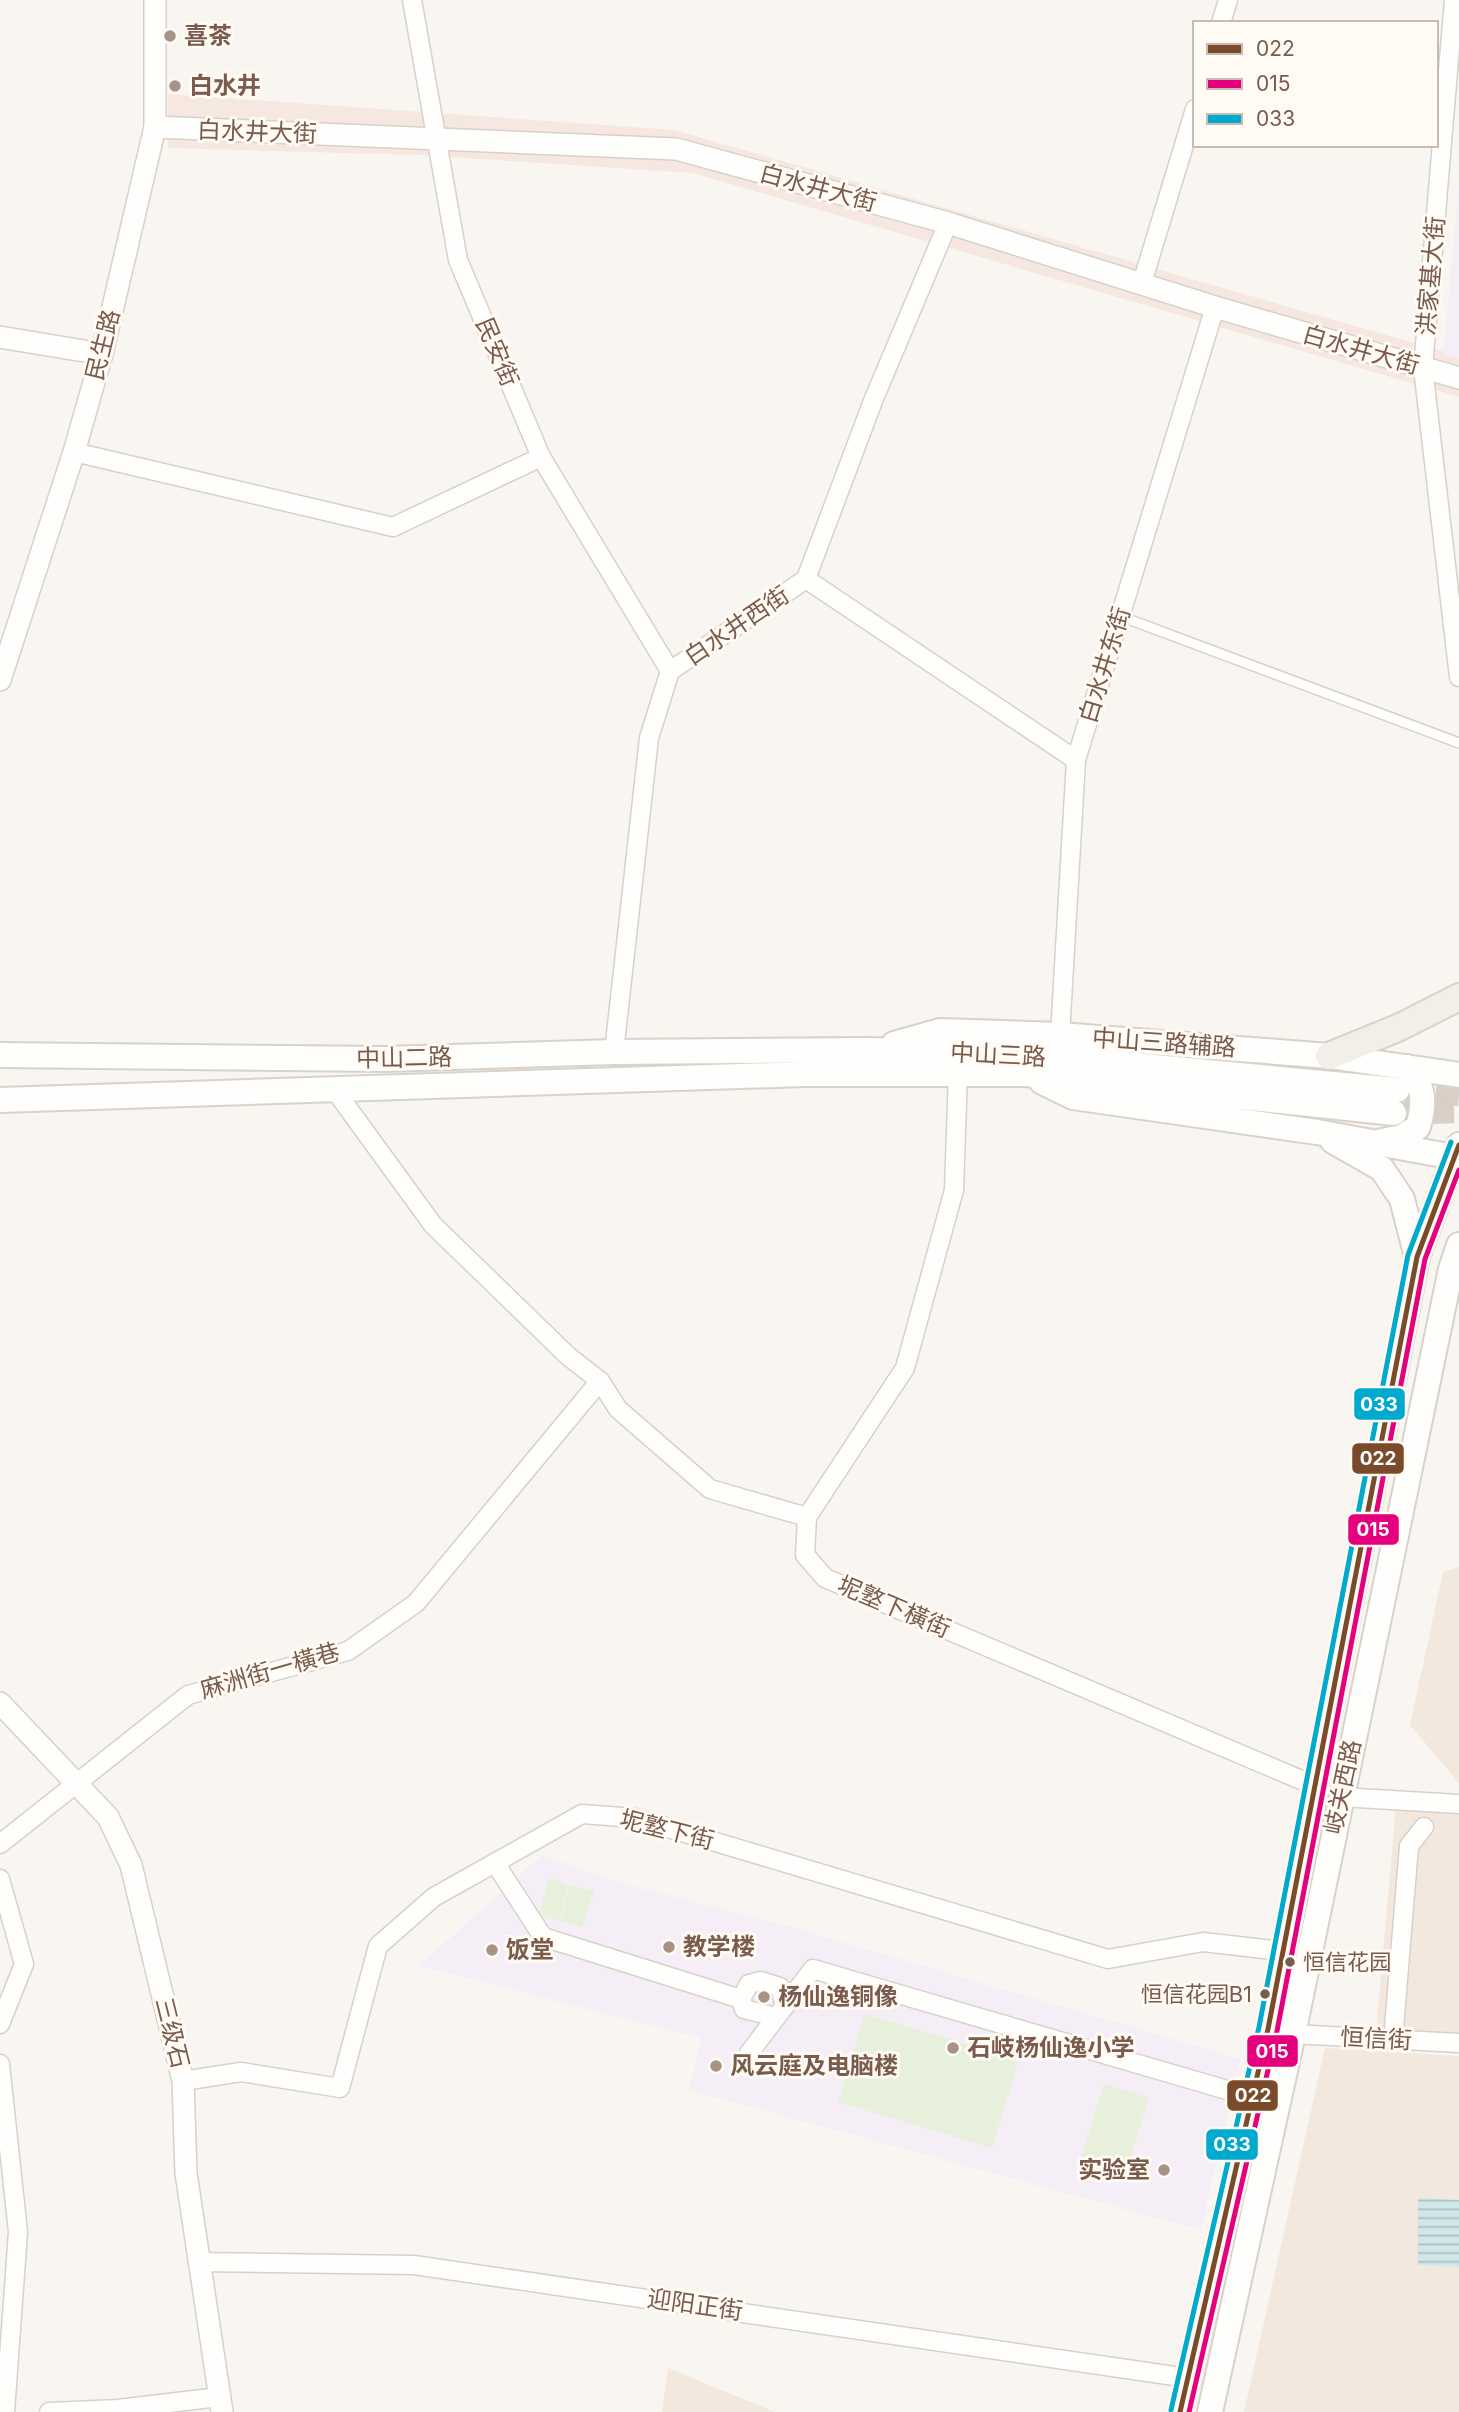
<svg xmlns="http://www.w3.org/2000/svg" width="1459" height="2412" viewBox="0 0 1459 2412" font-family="Inter,'Noto Sans SC',sans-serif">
  <defs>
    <pattern id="water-rules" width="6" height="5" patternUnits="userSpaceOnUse" patternTransform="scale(1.75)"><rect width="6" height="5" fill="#d0e8ea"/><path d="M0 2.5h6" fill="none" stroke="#aebfc0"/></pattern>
  </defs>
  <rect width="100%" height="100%" fill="#f9f5f0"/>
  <g fill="#f2e8de">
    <path d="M1459,1567V1783L1410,1725L1443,1572Z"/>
    <path d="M1396,1807L1459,1810V2035L1376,2031Z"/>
    <path d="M1325,2048L1459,2056V2412H1244Z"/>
    <path d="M668,2368L775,2412H662Z"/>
  </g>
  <path fill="#f6e8e1" d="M168,94L675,130L1459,356V397L693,173L420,155L168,148Z"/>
  <g fill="#f6eef6">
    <path d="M1459,184V359L1443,355Z"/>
    <path d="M542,1855L616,1882L763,1919L1241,2059L1201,2230L689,2090L702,2038L419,1966Z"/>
  </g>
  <g fill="#e7f0db">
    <path d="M549,1878L568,1885L559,1921L539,1914Z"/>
    <path d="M570,1885L594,1891L582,1927L560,1921Z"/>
    <path d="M865,2014L1019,2060L992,2148L838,2102Z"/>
    <path d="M1104,2084L1149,2098L1124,2177L1079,2164Z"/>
  </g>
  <path fill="url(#water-rules)" d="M1418,2198L1459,2200V2267L1418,2265Z"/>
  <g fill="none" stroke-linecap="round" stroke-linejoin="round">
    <g stroke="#d9cfc7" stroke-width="24" stroke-dasharray="24 12" stroke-linecap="butt">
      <path d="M1400,1090L1459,1094"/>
      <path d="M1394,1113L1459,1111"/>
    </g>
    <defs>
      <path id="service" d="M1120,616L1459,743"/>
      <g id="minor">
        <path d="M412,0L458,260L541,457L670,671"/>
        <path d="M1454,0L1423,368L1459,677"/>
        <path d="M1221,23L1228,0"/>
        <path d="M1142,283L1195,109"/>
        <path d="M74,452L393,527L541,457"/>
        <path d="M806,579L1076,760"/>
        <path d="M1060,1035L1076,760L1215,307"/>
        <path d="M614,1052L649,738L670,671L806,579L873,401L948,223"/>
        <path d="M958,1073L954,1190L905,1368L807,1517L805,1555L825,1578L1313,1785"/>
        <path d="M334,1089L433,1225L568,1356L600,1381L618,1409L710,1489L807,1517"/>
        <path d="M1341,1797L1459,1804"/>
        <path d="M0,1844L188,1695L348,1651L416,1603L600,1381"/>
        <path d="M495,1863L543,1937L741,1999"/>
        <path d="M0,1879L24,1964L0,2024"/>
        <path d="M776,2017L744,2009L741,1999L749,1984L761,1981L780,1987L785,2006"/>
        <path d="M1293,2034L1459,2043"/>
        <path d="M1393,2040L1409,1846L1424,1827"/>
        <path d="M749,2053L813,1969L1251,2097"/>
        <path d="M0,2064L18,2232L5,2412"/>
        <path d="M183,2081L241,2072L340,2088L378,1946L434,1897L582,1814L635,1818L1108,1959L1203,1942L1282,1951"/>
        <path d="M198,2262L414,2265L1188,2378"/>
        <path d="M49,2412L118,2409L219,2397"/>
      </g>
      <g id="tertiary">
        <path d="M155,127L676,149L948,223L1215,307L1459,378"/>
        <path d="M0,337L102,354"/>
        <path d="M0,680L74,452L102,354L155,127V0"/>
        <path d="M0,1703L108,1817L131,1865L183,2081L186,2173L222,2412"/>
      </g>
      <g id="secondary">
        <path d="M894,1044L940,1031L1060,1035L1329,1056L1459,1075"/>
        <path d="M0,1055L385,1059L614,1052L869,1050L1027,1055L1397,1090"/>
        <path d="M1042,1082L1073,1097L1317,1132L1459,1158"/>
        <path d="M0,1100L805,1074H1025L1394,1113"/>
        <path d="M1333,1141L1382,1169L1402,1199L1417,1257"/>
        <path d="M1382,1141L1402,1137L1418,1127C1425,1103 1425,1086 1407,1067"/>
        <path d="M1180,2412L1268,2029L1417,1257L1459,1145"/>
        <path d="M1210,2412L1293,2034L1451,1269L1459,1245"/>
      </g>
      <path id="primary" d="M1329,1056L1400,1027L1459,997"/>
    </defs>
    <use href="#service" stroke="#d7d1cb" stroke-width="12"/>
    <use href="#minor" stroke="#d7d1cb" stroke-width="21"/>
    <use href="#tertiary" stroke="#d7d1cb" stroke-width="24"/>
    <use href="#secondary" stroke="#d9d2cb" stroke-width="28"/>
    <use href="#primary" stroke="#dad1cc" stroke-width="30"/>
    <use href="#service" stroke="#fefefd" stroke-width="9"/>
    <use href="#minor" stroke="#fefefd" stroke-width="18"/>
    <use href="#tertiary" stroke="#fefefd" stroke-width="21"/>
    <use href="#secondary" stroke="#fefefd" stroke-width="24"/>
    <use href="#primary" stroke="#f3eee8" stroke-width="26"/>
    <defs>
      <path id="bus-1" d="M1180,2412L1268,2029L1417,1257L1459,1145"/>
      <path id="bus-2" d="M1189,2412L1277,2031L1425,1259L1459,1170"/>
      <path id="bus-3" d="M1171,2410L1259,2027L1408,1255L1451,1142"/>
    </defs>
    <use href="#bus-1" stroke="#fffaf3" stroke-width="10"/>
    <use href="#bus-2" stroke="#fffaf3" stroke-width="10"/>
    <use href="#bus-3" stroke="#fffaf3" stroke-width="10"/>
    <use href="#bus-1" stroke="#7a4b2a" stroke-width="5"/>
    <use href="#bus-2" stroke="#e5007d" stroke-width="5"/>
    <use href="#bus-3" stroke="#00a9ce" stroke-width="5"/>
  </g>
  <g fill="#a69286" stroke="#fffaf3" stroke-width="2.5">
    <circle cx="170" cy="36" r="7"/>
    <circle cx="175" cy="86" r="7"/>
    <circle cx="669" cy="1947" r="7"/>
    <circle cx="492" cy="1950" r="7"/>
    <circle cx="764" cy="1997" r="7"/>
    <circle cx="953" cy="2048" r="7"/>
    <circle cx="716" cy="2066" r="7"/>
    <circle cx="1164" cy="2170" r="7"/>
  </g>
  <g fill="#7a5c4d" stroke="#fffaf3" stroke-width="2.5">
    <circle cx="1290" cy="1962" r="6"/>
    <circle cx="1265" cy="1994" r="6"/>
  </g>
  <g text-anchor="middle" stroke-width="6" stroke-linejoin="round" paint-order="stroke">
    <g font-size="22" fill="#7a5c4d" stroke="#fffaf3" text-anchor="start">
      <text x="1303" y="1970">恒信花园</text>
      <text x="1252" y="2002" text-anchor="end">恒信花园B1</text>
    </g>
    <g font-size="24" font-weight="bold" fill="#7a5c4d" stroke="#fffaf3" text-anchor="start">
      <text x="184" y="44">喜茶</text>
      <text x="189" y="94">白水井</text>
      <text x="683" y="1955">教学楼</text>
      <text x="506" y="1958">饭堂</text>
      <text x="778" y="2005">杨仙逸铜像</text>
      <text x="967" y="2056">石岐杨仙逸小学</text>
      <text x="730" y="2074">风云庭及电脑楼</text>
      <text x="1150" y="2178" text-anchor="end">实验室</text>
    </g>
    <g font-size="24" fill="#7a5c4d" stroke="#fffaf3">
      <text transform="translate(257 132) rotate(2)" y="8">白水井大街</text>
      <text transform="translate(818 188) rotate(15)" y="8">白水井大街</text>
      <text transform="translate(1431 276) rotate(-85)" y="8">洪家基大街</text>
      <text transform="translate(103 345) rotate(-76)" y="8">民生路</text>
      <text transform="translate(1361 350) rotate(16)" y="8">白水井大街</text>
      <text transform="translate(497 352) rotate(67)" y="8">民安街</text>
      <text transform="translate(737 626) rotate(-34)" y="8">白水井西街</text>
      <text transform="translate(1105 665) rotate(-73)" y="8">白水井东街</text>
      <text transform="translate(1164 1043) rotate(4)" y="8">中山三路辅路</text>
      <text transform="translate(998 1055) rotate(3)" y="8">中山三路</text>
      <text transform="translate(404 1058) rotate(-1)" y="8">中山二路</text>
      <text transform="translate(894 1607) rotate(23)" y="8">坭墪下橫街</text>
      <text transform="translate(270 1671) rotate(-16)" y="8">麻洲街一橫巷</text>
      <text transform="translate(1343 1787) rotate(-78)" y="8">岐关西路</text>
      <text transform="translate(667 1830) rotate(14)" y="8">坭墪下街</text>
      <text transform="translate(172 2033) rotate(76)" y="8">三级石</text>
      <text transform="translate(1376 2039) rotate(3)" y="8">恒信街</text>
      <text transform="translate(695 2305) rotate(8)" y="8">迎阳正街</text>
    </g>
  </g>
  <g stroke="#fffaf3" stroke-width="2.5">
    <rect x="1353" y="1387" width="53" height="34" rx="7" fill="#00a9ce"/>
    <rect x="1351" y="1442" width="54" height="33" rx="7" fill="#7a4b2a"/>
    <rect x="1347" y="1513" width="53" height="33" rx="7" fill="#e5007d"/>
    <rect x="1246" y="2034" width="53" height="34" rx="7" fill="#e5007d"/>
    <rect x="1226" y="2079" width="53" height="33" rx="7" fill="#7a4b2a"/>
    <rect x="1205" y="2128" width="54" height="33" rx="7" fill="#00a9ce"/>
  </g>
  <g font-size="19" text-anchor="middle" font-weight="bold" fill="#fff">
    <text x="1379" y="1411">033</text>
    <text x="1378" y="1465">022</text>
    <text x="1373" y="1536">015</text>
    <text x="1272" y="2058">015</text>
    <text x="1253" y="2102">022</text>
    <text x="1232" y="2151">033</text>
  </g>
  <rect x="1193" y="21" width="245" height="126" fill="#fffaf3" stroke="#cabbb1" stroke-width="2"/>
  <rect x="1207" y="44" width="35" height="10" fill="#7a4b2a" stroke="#cabbb1" stroke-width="2"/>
  <text x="1256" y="56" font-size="21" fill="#7a5c4d">022</text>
  <rect x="1207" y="79" width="35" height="10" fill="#e5007d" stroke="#cabbb1" stroke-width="2"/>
  <text x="1256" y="91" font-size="21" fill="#7a5c4d">015</text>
  <rect x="1207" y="114" width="35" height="10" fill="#00a9ce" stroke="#cabbb1" stroke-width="2"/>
  <text x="1256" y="126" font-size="21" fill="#7a5c4d">033</text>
</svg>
